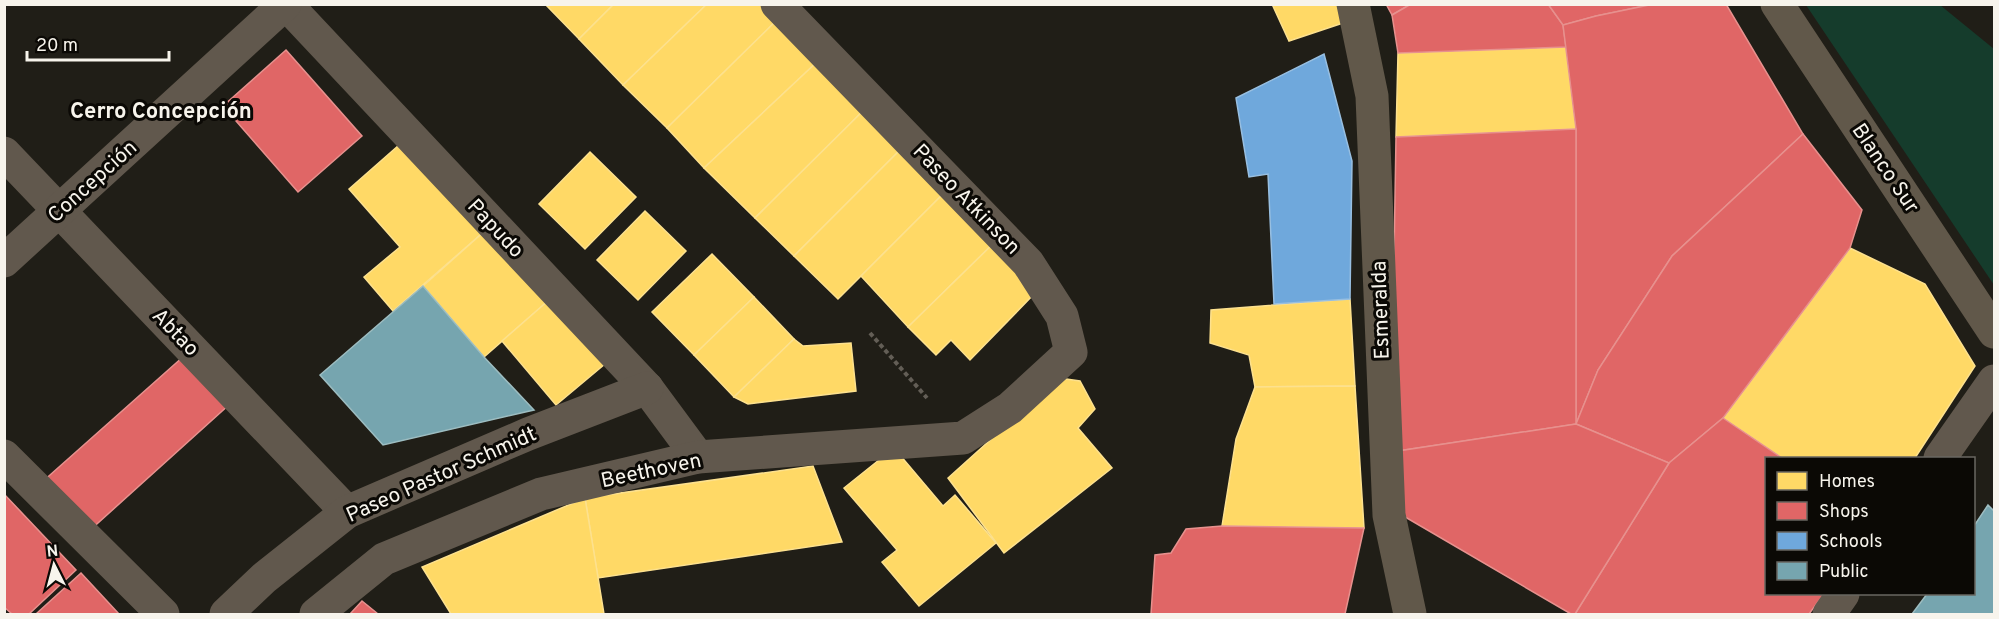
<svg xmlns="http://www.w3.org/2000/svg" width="1999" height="619" viewBox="0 0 1999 619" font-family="Overpass,sans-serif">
  <rect width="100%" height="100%" fill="#201e17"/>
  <path fill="#153c2c" d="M1806,5H1940L1994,49V285Z"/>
  <g fill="#ffd966" stroke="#fde18e" stroke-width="1.5">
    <path d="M545,4H614L579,39Z"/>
    <path d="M614,4H707L623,85L579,39Z"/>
    <path d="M707,4H764L778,19L667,128L623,85Z"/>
    <path d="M1272,4H1346L1352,20L1289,41Z"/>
    <path d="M778,19L818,61L704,168L667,128Z"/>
    <path d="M1566,47L1576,129L1396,137L1398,53Z"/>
    <path d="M818,61L866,108L755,218L704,168Z"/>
    <path d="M866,108L904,146L794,256L755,218Z"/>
    <path d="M407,138L487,229L393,311L364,277L400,247L349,189Z"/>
    <path d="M904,146L948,189L838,299L794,256Z"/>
    <path d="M590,152L636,197L585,249L539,204Z"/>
    <path d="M948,189L1000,237L908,327L861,276Z"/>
    <path d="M645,211L686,251L638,300L597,260Z"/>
    <path d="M487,229L549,300L484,357L423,286Z"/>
    <path d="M1000,237L1037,291L970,360L951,340L936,355L908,327Z"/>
    <path d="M1850,248L1925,284L1975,366L1915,458H1782L1723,418Z"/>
    <path d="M712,254L754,297L694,355L652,312Z"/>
    <path d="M754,297L794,339L734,397L694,355Z"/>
    <path d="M1350,299L1355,386L1255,387L1249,355L1210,343L1211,310Z"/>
    <path d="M549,300L605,364L556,405L502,341Z"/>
    <path d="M794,339L803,346L851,343L856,391L748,404L734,397Z"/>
    <path d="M1059,378L1080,381L1095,409L1078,428L1112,468L1004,553L948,478Z"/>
    <path d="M1355,386L1364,528L1222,526L1236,439L1255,387Z"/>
    <path d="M894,448L943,506L955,495L996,543L919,606L882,562L897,550L844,488Z"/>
    <path d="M813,466L842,542L598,578L585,498Z"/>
    <path d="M585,498L604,614H451L422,567Z"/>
  </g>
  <g fill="#e06666" stroke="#e7918e" stroke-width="1.5">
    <path d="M1386,4H1411L1392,15Z"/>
    <path d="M1411,4H1548L1563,25L1566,47L1398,53L1392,15Z"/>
    <path d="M1548,4H1654L1596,16L1563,25Z"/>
    <path d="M1654,4H1726L1803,134L1672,256L1598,370L1576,424V129L1563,25L1596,16Z"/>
    <path d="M286,50L362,136L298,192L223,106Z"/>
    <path d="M1576,129V424L1398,451L1391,441L1396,137Z"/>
    <path d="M1803,134L1862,210L1850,248L1723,418L1669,463L1576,424L1598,370L1672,256Z"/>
    <path d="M184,356L231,403L88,532L41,483Z"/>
    <path d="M1723,418L1782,458H1766V594H1824L1809,614H1575L1669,463Z"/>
    <path d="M1576,424L1669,463L1575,614H1571L1400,514L1398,451Z"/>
    <path d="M4,494L76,570L29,614H12L4,607Z"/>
    <path d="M1222,526L1364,528L1345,614H1151L1155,555L1171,553L1186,529Z"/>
    <path d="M81,573L119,614H36Z"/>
    <path d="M362,601L378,614H350Z"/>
  </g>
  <path fill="#6fa8dc" stroke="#98bfe1" stroke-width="1.5" d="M1324,54L1352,161L1350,299L1274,304L1268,174L1249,177L1236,98Z"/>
  <g fill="#76a5af" stroke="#9dbdc1" stroke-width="1.5">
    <path d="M423,286L484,357L534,410L383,445L320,375Z"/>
    <path d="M1988,505L1994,511V614H1912L1927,594H1974V526Z"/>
  </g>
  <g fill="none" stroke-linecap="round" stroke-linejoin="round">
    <path stroke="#635e56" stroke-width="4" stroke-dasharray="4.5 3" stroke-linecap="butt" d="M870,333L927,398"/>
    <g stroke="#61584d" stroke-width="33">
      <path d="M286,4L647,388L698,457"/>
      <path d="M4,153L347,512"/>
      <path d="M4,261L285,4"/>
      <path d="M4,456L163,614"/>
      <path d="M1940,458L1994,381"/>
      <path d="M226,614L264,578L347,512L528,434L647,388"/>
      <path d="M316,614L384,559L541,494L698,457L963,438L1010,408L1071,352L1062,316L1028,263L777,4"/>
      <path d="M1829,614L1843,594"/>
    </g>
    <g stroke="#61584a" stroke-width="33">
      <path d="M1353,4L1372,96L1389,515L1410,614"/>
      <path d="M1777,4L1994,332"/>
    </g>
  </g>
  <g text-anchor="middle" stroke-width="6" stroke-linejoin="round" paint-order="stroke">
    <g font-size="21" fill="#f7f4ec" stroke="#0b0905">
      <text transform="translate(1886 168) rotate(56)" y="7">Blanco Sur</text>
      <text transform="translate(92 181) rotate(-42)" y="7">Concepción</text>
      <text transform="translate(967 199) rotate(46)" y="7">Paseo Atkinson</text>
      <text transform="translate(496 228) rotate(47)" y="7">Papudo</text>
      <text transform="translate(1380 310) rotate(-92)" y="7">Esmeralda</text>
      <text transform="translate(176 332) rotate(46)" y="7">Abtao</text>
      <text transform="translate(651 470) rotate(-12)" y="7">Beethoven</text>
      <text transform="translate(441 474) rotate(-24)" y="7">Paseo Pastor Schmidt</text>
    </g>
    <g font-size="22" font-weight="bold" fill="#f7f4ec" stroke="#0b0905">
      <text x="161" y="118">Cerro Concepción</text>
    </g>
  </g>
  <rect width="1999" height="619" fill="none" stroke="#f7f4ec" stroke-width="12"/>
  <rect x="1765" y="457" width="210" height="138" fill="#0b0905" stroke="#696761" stroke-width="1.5"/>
  <rect x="1777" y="472" width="30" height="18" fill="#ffd966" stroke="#696761" stroke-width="1.5"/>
  <text x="1819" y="487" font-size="18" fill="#f7f4ec">Homes</text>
  <rect x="1777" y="502" width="30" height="18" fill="#e06666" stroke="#696761" stroke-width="1.5"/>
  <text x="1819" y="517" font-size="18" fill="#f7f4ec">Shops</text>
  <rect x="1777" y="532" width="30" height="18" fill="#6fa8dc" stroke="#696761" stroke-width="1.5"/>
  <text x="1819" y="547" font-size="18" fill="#f7f4ec">Schools</text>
  <rect x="1777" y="562" width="30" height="18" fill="#76a5af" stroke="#696761" stroke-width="1.5"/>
  <text x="1819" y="577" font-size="18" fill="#f7f4ec">Public</text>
  <g transform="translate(54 565) rotate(354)" stroke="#0b0905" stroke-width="4.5" paint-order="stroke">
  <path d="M0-4.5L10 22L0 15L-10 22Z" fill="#f7f4ec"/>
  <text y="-9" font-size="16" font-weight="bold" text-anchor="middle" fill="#f7f4ec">N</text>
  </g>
  <path d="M27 51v9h142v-9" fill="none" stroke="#f7f4ec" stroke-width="3"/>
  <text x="36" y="51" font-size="18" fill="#f7f4ec" stroke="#0b0905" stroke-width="4.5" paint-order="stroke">20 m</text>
</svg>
